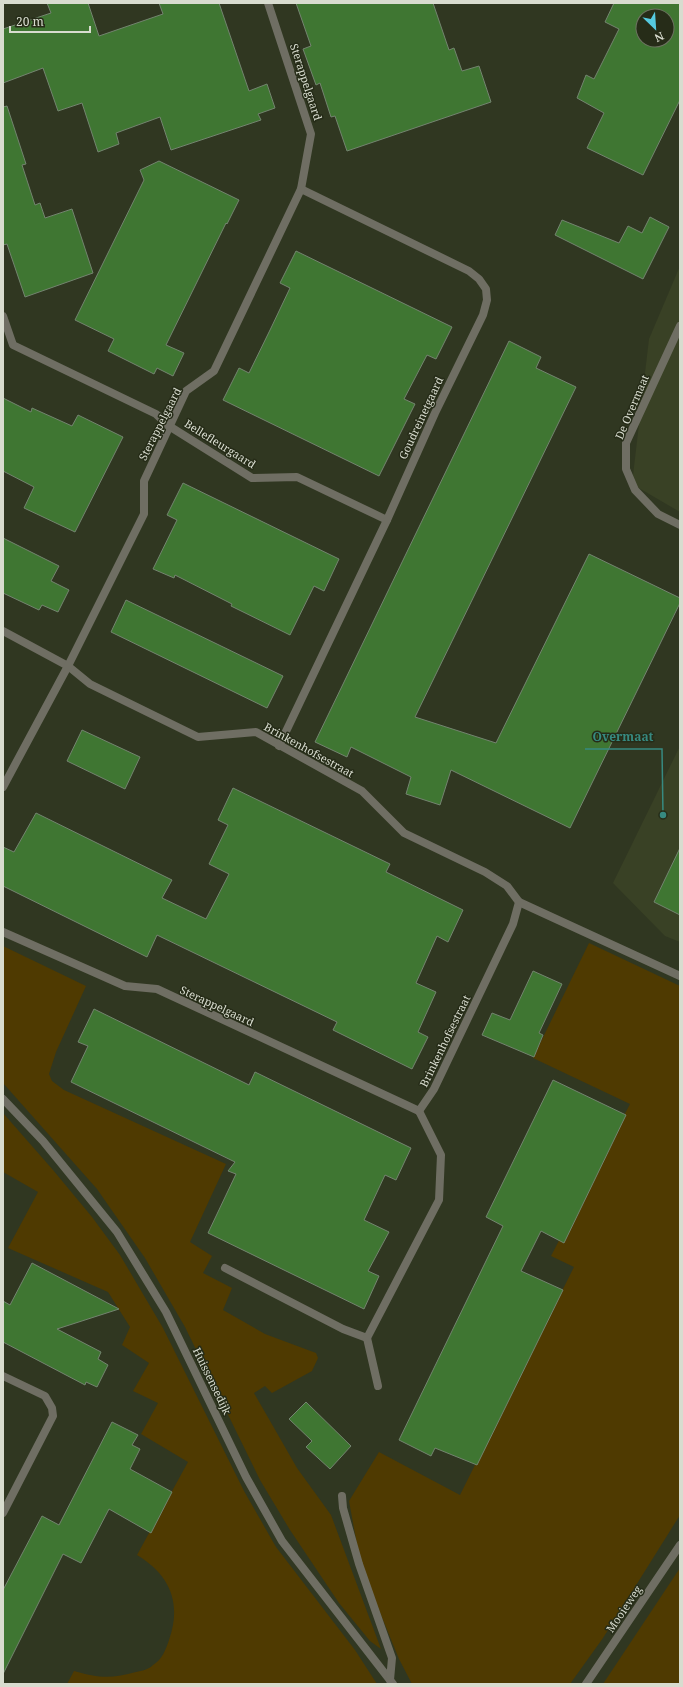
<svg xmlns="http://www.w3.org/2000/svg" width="683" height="1687" viewBox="0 0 683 1687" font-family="'Noto Serif',serif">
  <rect width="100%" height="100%" fill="#303721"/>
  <g fill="#394125">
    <path d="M680,266V512L632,484L649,339Z"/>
    <path d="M680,746V942L665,936L613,883Z"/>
  </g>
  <g fill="#4f3a01">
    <path d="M589,943L680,986V1515L603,1638L570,1684H412L399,1659L361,1566L349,1501L379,1452L460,1495L574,1267L551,1256L630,1104L533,1058Z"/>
    <path d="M3,946L86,986L56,1052L49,1074L52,1081L64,1090L226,1164L190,1242L212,1256L203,1273L232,1288L223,1310L265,1334L316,1353L318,1358L312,1371L272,1393L265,1386L254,1393L297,1468L331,1515L381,1649L370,1641L339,1603L290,1530L260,1480L185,1327L145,1258L97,1189L3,1083Z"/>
    <path d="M3,1113L53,1170L92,1217L120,1255L163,1328L244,1491L276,1547L355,1650L377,1684H67L74,1671C98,1678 112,1679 136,1672C142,1671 149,1669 153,1665C162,1660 166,1649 169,1640C182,1603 170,1575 137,1555L188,1462L141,1434L158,1403L133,1391L149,1363L122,1345L130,1327L108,1292L8,1248L38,1192L3,1172Z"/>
    <path d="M680,1568V1684H603Z"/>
  </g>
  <g fill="#3f7632" stroke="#73846f" fill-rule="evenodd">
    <path d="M47,3H88L99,36L163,14L159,3H219L249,91L267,84L275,108L258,114L261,120L171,150L160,117L116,133L119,144L98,152L82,103L58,111L43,68L3,83V29L51,13Z"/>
    <path d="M296,3H433L449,50L454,48L462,71L479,66L491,102L347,151L335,116L331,117L320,83L316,85L303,49L311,46Z"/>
    <path d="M614,3H680V100L643,175L587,148L604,113L577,98L586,75L594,79L619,29L605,22ZM643,16H667V40H643Z"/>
    <path d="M7,106L26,164L22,165L35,205L40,203L45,218L72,209L93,273L25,297L7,244L3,245V107Z"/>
    <path d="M159,161L239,200L227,224L226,223L166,345L184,353L173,376L157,368L154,374L108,351L114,339L75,320L144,180L140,170Z"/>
    <path d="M650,217L669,227L643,279L555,235L562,220L619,243L628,226L642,233Z"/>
    <path d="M296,251L452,327L436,359L427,355L404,399L415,404L379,476L223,400L239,368L249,373L271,328L290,288L280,283Z"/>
    <path d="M509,341L541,357L536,368L576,387L415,717L496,743L589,554L680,598V603L570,828L451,770L440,805L406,794L411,777L351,747L347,757L315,742Z"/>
    <path d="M3,398L31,412L32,408L72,426L78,415L123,437L75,532L24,508L34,487L3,471Z"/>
    <path d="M183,483L339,559L324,591L314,586L290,635L231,606L232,604L175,575L174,578L153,569L177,520L167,515Z"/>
    <path d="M3,538L59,566L51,581L69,590L58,612L42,605L39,610L3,593Z"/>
    <path d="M126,600L283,676L267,708L111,632Z"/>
    <path d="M82,730L140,757L125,789L67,761Z"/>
    <path d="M233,788L390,864L386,872L463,910L448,942L437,936L416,983L436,992L418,1032L428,1037L412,1069L333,1030L337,1022L157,935L147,957L3,886V847L14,852L36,813L172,880L162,898L206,919L229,874L209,864L228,825L218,820Z"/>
    <path d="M680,848V915L654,902Z"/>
    <path d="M533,971L562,984L539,1033L543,1035L534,1057L482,1035L492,1013L510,1020Z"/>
    <path d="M94,1009L249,1085L255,1072L411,1148L396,1180L385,1175L364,1220L389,1232L368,1271L379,1276L364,1309L208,1233L236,1174L228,1171L235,1162L71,1082L88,1046L78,1042Z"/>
    <path d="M553,1080L626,1115L564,1243L541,1231L521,1271L563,1290L477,1465L435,1448L431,1456L399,1440L503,1226L486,1217Z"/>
    <path d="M32,1263L119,1309L57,1329L101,1352L98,1359L108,1365L97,1387L86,1382L85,1385L3,1342V1301L10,1305Z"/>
    <path d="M306,1402L351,1446L330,1469L306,1447L312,1441L289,1419Z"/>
    <path d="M112,1422L138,1435L132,1445L140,1449L130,1469L172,1492L151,1533L109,1509L81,1563L63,1554L3,1674V1590L42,1516L59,1525Z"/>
  </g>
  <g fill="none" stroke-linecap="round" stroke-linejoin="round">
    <g stroke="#6f6e63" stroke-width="8">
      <path d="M3,316L13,345L156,414L169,426L252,478L297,477L387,520"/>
      <path d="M680,326L626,443V469L635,490L658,514L680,525"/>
      <path d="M3,631L68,666L90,684L198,737L256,732L362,791L404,833L485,872L507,886L519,902L513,924L434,1089L419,1111"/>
      <path d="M279,746L387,520L435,413L483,315L487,300L486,289L479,279L469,271L301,189"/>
      <path d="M3,787L68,666L144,514V481L186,391L214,371L301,189L311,134L268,3"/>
      <path d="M519,902L680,976"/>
      <path d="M3,932L125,986L157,989L419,1111"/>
      <path d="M3,1099L43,1141L117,1232L166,1312L246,1477L282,1541L393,1684"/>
      <path d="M225,1268L343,1329L367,1338L439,1200L441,1155L419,1111"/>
      <path d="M367,1338L378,1386"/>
      <path d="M3,1376L45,1396L52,1408L53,1416L3,1513"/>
      <path d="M342,1496L343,1508L359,1564L392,1658L390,1680"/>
      <path d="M586,1684L680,1545"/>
    </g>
  </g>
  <g text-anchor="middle" stroke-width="3" stroke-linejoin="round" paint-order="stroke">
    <g font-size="11" fill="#d8dccf" stroke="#262c18">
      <text transform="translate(306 82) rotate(72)" y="4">Sterappelgaard</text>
      <text transform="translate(632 407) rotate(-67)" y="4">De Overmaat</text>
      <text transform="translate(421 418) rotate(-65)" y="4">Goudreinetgaard</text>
      <text transform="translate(160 424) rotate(-63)" y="4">Sterappelgaard</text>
      <text transform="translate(220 444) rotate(32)" y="4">Bellefleurgaard</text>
      <text transform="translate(309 750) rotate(29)" y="4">Brinkenhofsestraat</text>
      <text transform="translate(217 1006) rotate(25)" y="4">Sterappelgaard</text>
      <text transform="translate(445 1041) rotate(-64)" y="4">Brinkenhofsestraat</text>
      <text transform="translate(212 1381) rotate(64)" y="4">Huissensedijk</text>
      <text transform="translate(624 1609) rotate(-56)" y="4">Mooieweg</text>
    </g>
  </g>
  <path fill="none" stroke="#378a81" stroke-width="1.5" d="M663 815L662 749H585"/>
  <circle fill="#378a81" stroke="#262c18" stroke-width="1.5" cx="663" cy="815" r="4"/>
  <g font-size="12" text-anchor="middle" font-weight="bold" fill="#378a81" stroke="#262c18" stroke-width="3" stroke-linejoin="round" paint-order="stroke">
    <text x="623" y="741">Overmaat</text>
  </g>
  <rect width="683" height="1687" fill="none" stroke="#d8dccf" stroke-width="8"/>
  <g transform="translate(655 28) rotate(155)"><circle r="19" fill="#262c18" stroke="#6d7261"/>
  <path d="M0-3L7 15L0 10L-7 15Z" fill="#55cae0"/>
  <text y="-6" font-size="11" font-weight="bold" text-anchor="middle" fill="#d8dccf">N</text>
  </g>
  <path d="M10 26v6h80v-6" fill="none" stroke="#d8dccf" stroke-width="2"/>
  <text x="16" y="26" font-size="12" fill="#d8dccf" stroke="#262c18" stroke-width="3" paint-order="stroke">20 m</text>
</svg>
